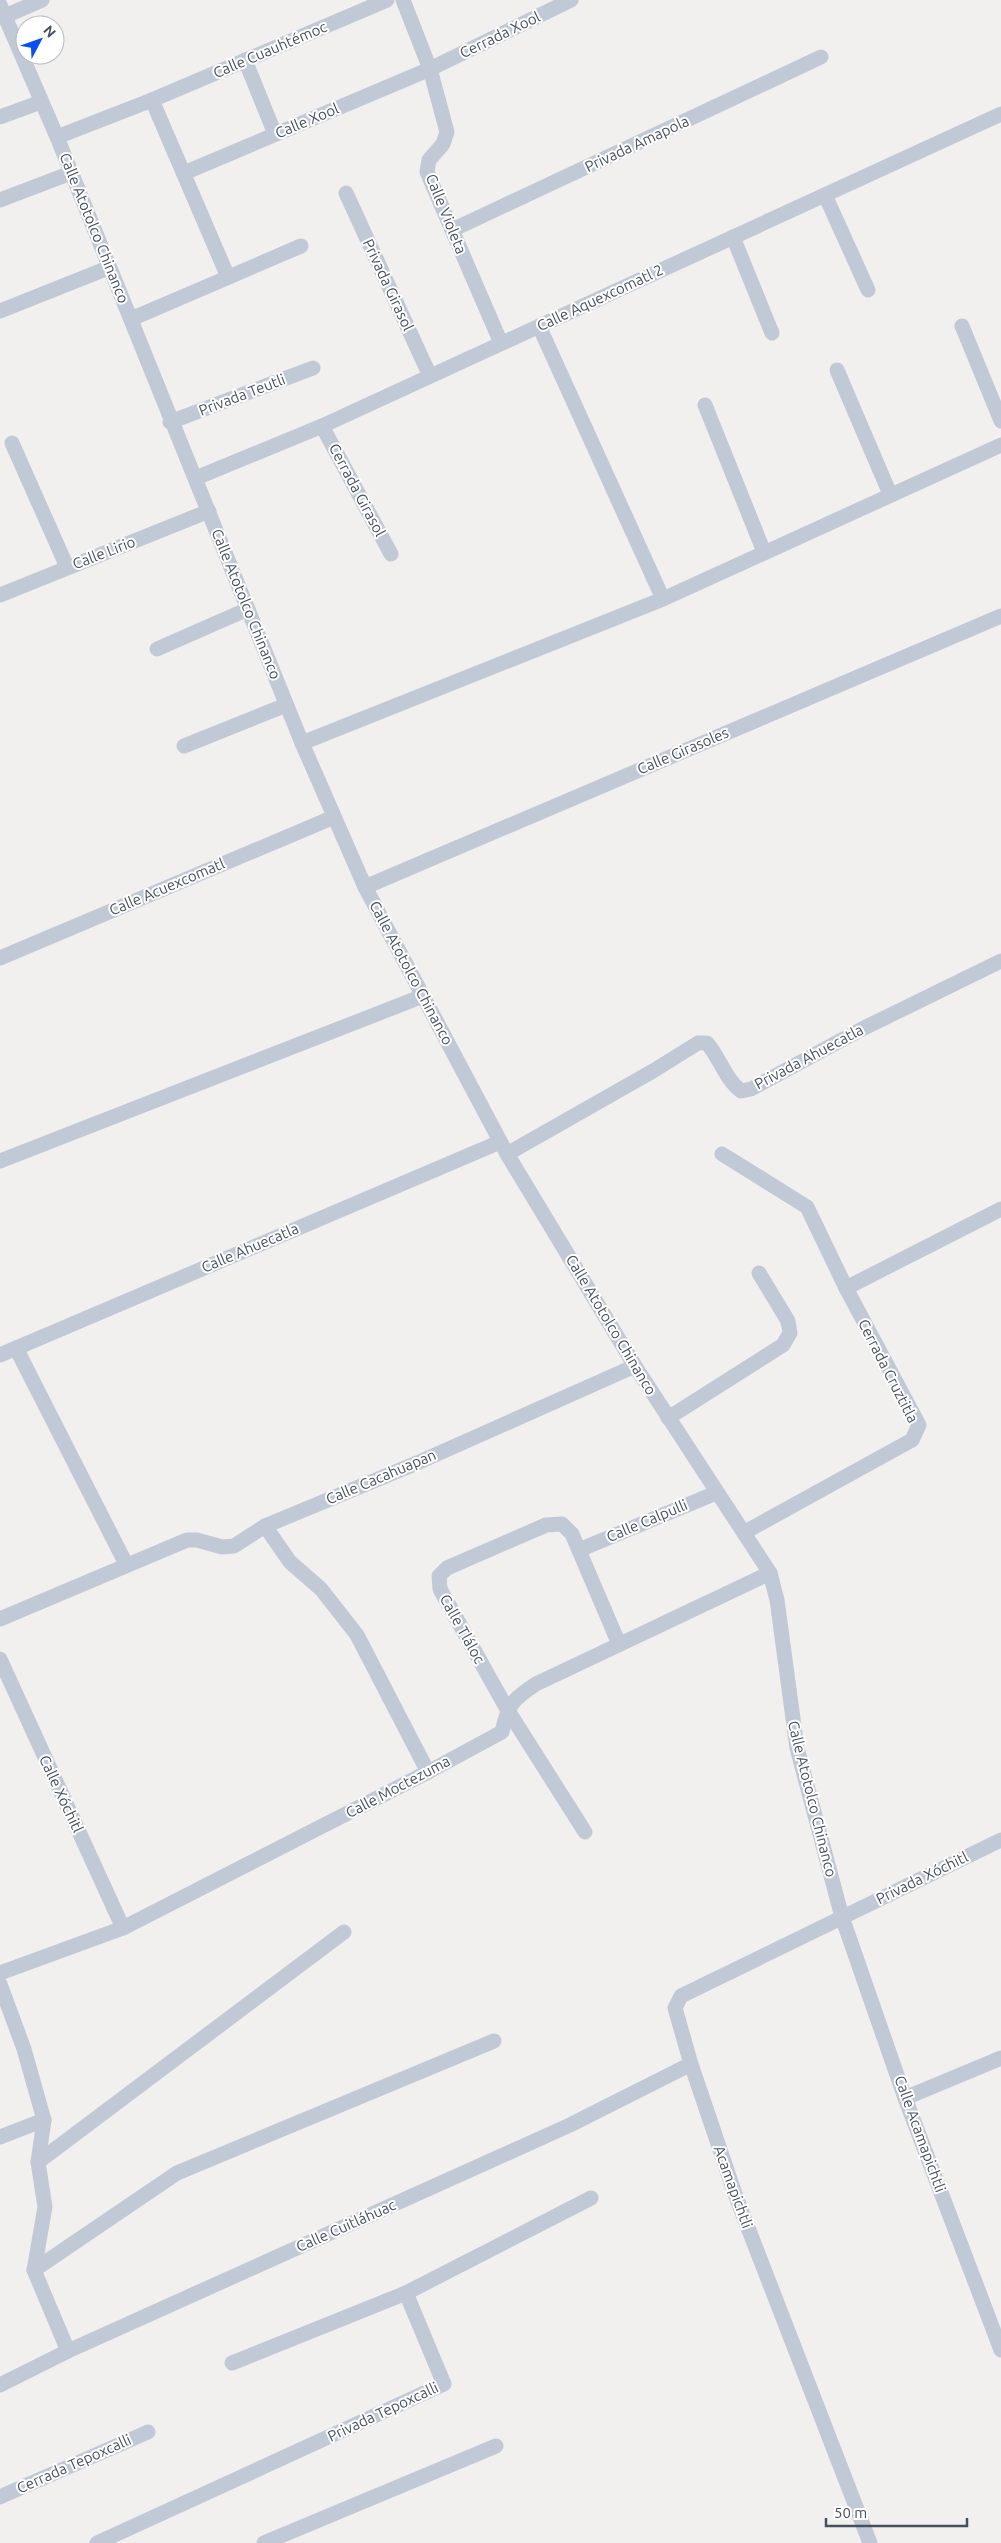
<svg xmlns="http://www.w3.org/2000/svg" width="1001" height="2543" viewBox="0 0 1001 2543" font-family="Ubuntu,sans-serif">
  <rect width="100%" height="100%" fill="#f2f0ef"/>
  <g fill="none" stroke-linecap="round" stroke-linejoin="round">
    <g stroke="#c2c9d6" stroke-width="15">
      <path d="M403,0L430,69L447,132L443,144L429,160L427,172L501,343"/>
      <path d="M0,5L57,137L302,743L365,887L507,1154L635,1366L770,1573L777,1600L797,1748L842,1917L905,2098L1001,2350"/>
      <path d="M5,16L42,0"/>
      <path d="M245,60L275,134"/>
      <path d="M152,100L228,277"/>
      <path d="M0,117L41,102"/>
      <path d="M57,137L152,100L387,0"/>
      <path d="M184,173L430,69L571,0"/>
      <path d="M346,193L430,376"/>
      <path d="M825,195L868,290"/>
      <path d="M0,200L71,173"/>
      <path d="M452,230L821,57"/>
      <path d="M733,237L772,333"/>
      <path d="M0,311L108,268"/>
      <path d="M131,319L301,246"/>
      <path d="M539,326L663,599"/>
      <path d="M962,326L1001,421"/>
      <path d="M837,370L890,494"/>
      <path d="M705,405L764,552"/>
      <path d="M170,422L313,368"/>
      <path d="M322,426L391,554"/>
      <path d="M12,443L67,567"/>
      <path d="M196,478L322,426L1001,114"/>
      <path d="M0,595L209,511"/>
      <path d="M157,649L248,609"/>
      <path d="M302,743L663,599L1001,445"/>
      <path d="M184,746L286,705"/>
      <path d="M365,887L1001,616"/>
      <path d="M0,958L334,817"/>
      <path d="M507,1154L653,1071L698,1043H707C720,1058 725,1079 741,1091L751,1089L862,1029L1001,961"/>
      <path d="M722,1154L807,1207L846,1288L919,1425L912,1440L745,1532"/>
      <path d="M0,1161L423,996"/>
      <path d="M846,1288L1001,1209"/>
      <path d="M16,1348L126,1564"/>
      <path d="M0,1355L500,1142"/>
      <path d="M668,1418L783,1345L790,1333L788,1321L759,1273"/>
      <path d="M265,1526L290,1562L321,1589L357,1635L428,1772"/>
      <path d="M579,1550L716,1493"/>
      <path d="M0,1619L187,1540H197L222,1547L234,1546L265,1526L417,1463L635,1366"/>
      <path d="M0,1659L123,1928"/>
      <path d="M585,1832L507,1709L440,1589L439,1576L447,1568L546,1525L562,1524L572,1534L619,1644"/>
      <path d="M0,1973L123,1928L428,1772L502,1732C508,1704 513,1699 536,1684L770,1573"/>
      <path d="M0,1984L24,2049L44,2120L38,2162L45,2207L34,2270L68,2351"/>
      <path d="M905,2098L1001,2058"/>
      <path d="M0,2137L44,2120"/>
      <path d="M38,2162L344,1932"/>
      <path d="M34,2270L177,2173L494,2041"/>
      <path d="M232,2363L406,2293L591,2198"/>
      <path d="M0,2385L68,2351L570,2125L691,2064"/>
      <path d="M0,2497L148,2432"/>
      <path d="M97,2543L444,2384L406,2293"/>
      <path d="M264,2543L496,2446"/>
      <path d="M870,2543L735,2194L691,2064L675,2008L681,1996L1001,1840"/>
    </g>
  </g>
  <g text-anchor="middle" stroke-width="4" stroke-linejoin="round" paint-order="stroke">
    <g font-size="15" fill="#464f5f" stroke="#fff">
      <text transform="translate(500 35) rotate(-26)" y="5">Cerrada Xool</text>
      <text transform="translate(270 50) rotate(-23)" y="5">Calle Cuauhtémoc</text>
      <text transform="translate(307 121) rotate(-23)" y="5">Calle Xool</text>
      <text transform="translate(637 144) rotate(-25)" y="5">Privada Amapola</text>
      <text transform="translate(446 214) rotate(68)" y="5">Calle Violeta</text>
      <text transform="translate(94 228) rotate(68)" y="5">Calle Atotolco Chinanco</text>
      <text transform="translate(388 285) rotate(65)" y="5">Privada Girasol</text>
      <text transform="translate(600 298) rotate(-25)" y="5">Calle Aquexcomatl 2</text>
      <text transform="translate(242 395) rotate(-21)" y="5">Privada Teutli</text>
      <text transform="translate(357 490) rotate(62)" y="5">Cerrada Girasol</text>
      <text transform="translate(104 553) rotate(-21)" y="5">Calle Lirio</text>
      <text transform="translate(246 604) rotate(68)" y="5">Calle Atotolco Chinanco</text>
      <text transform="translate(683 751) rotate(-23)" y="5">Calle Girasoles</text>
      <text transform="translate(167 887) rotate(-23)" y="5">Calle Acuexcomatl</text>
      <text transform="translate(411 973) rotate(62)" y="5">Calle Atotolco Chinanco</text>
      <text transform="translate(809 1057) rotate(-28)" y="5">Privada Ahuecatla</text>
      <text transform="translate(250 1248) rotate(-23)" y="5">Calle Ahuecatla</text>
      <text transform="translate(611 1325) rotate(59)" y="5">Calle Atotolco Chinanco</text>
      <text transform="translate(888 1371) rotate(63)" y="5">Cerrada Cruztitla</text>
      <text transform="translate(381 1477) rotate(-23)" y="5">Calle Cacahuapan</text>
      <text transform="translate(647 1521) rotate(-23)" y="5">Calle Calpulli</text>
      <text transform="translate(462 1629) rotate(61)" y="5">Calle Tláloc</text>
      <text transform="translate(398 1787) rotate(-28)" y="5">Calle Moctezuma</text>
      <text transform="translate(61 1794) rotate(65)" y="5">Calle Xóchitl</text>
      <text transform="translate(812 1799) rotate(76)" y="5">Calle Atotolco Chinanco</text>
      <text transform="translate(922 1878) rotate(-26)" y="5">Privada Xóchitl</text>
      <text transform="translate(920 2134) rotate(70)" y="5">Calle Acamapichtli</text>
      <text transform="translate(733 2187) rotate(70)" y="5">Acamapichtli</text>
      <text transform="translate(346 2226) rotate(-24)" y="5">Calle Cuitláhuac</text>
      <text transform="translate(383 2412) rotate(-25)" y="5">Privada Tepoxcalli</text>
      <text transform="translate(74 2464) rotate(-24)" y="5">Cerrada Tepoxcalli</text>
    </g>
  </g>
  <g transform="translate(40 40) rotate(49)"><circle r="24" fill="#ffffff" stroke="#b5b9bf"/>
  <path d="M0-4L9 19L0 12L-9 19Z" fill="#0a4ff1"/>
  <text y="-8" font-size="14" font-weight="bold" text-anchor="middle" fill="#464f5f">N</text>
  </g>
  <path d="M826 2518v8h141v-8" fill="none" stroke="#464f5f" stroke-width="2.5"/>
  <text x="834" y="2518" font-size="15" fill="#464f5f" stroke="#ffffff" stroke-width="4" paint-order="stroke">50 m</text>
</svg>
